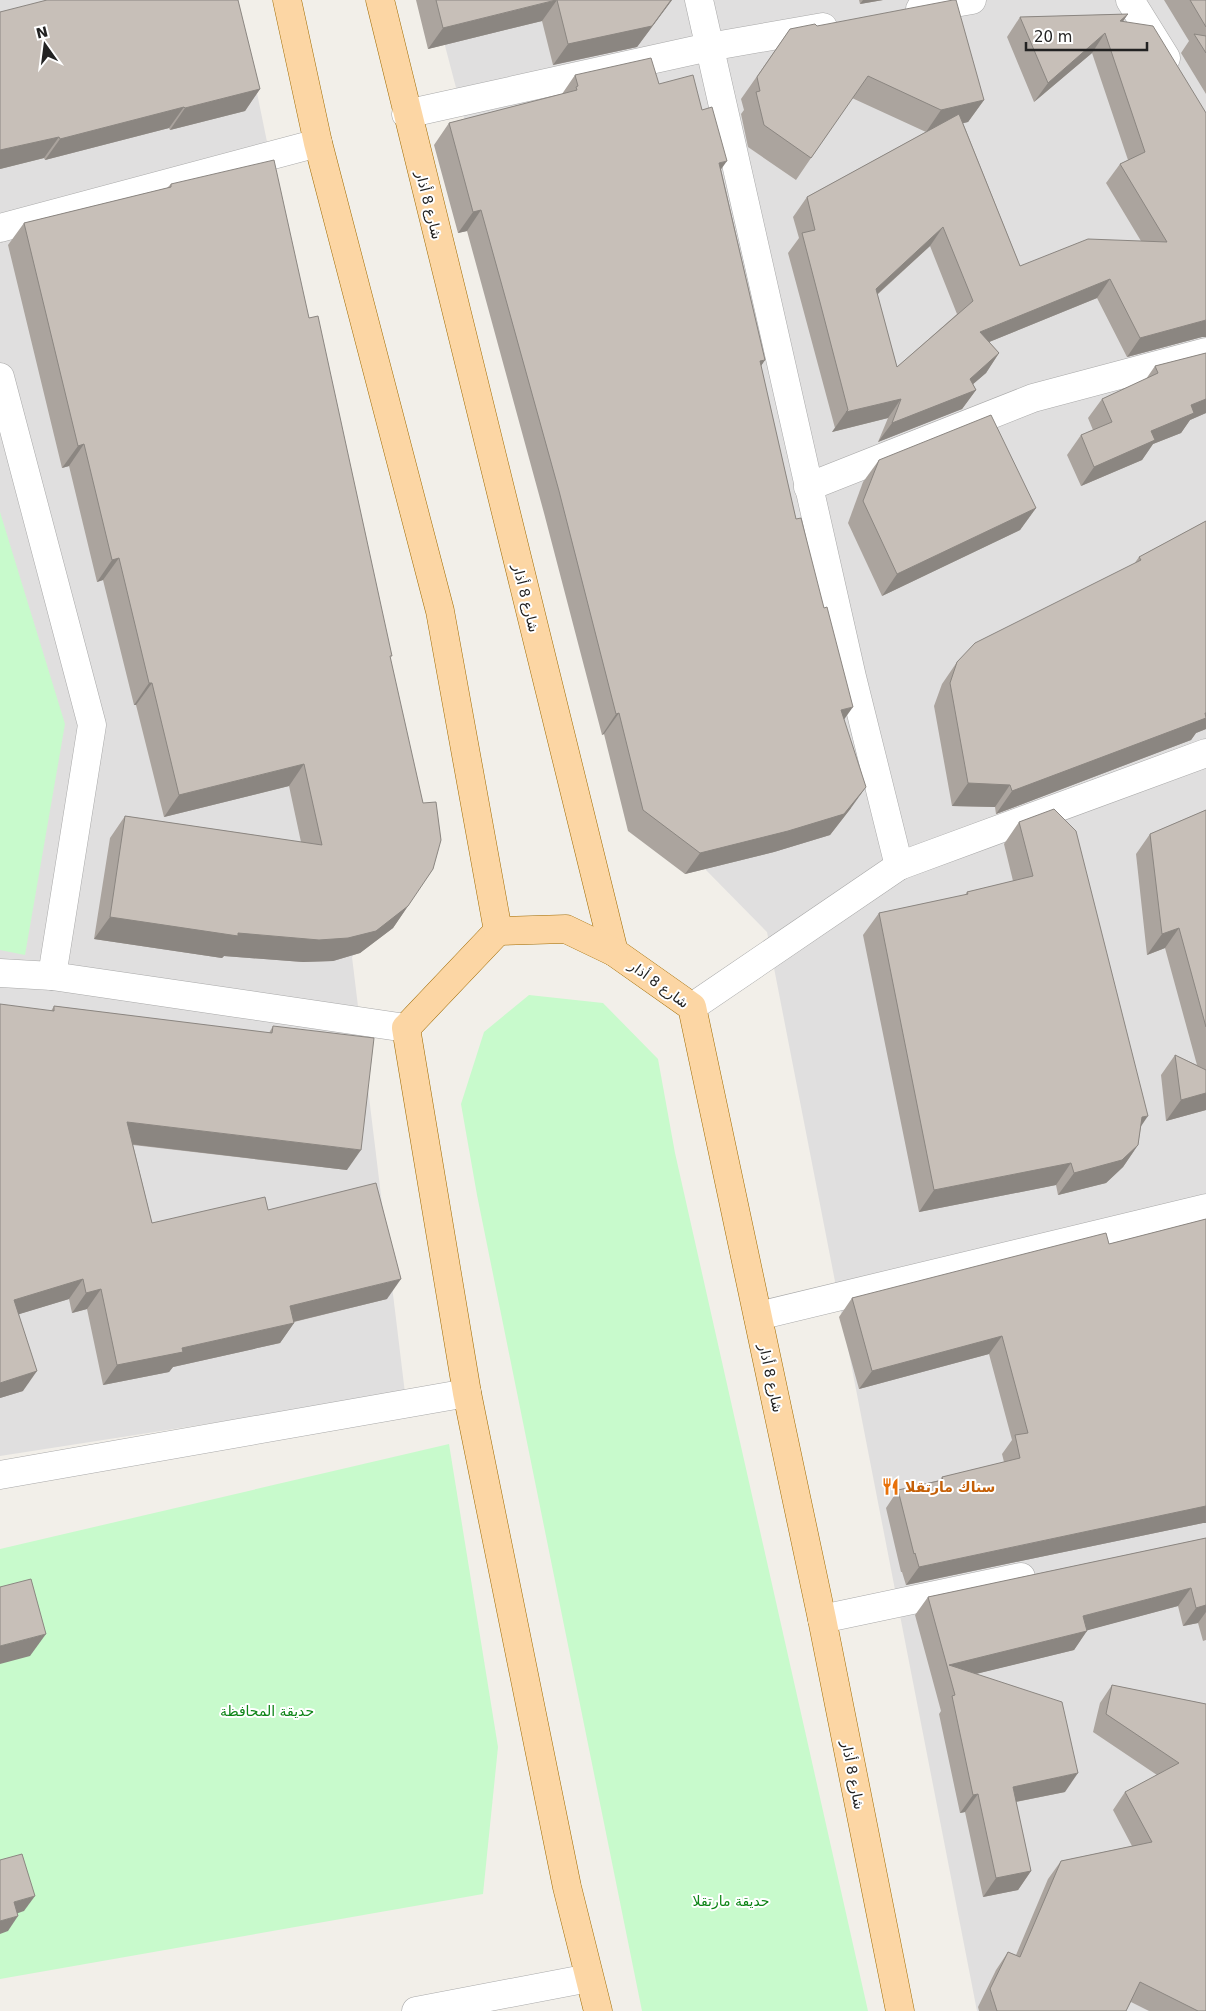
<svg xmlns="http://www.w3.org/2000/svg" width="1206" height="2011" viewBox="0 0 1206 2011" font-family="'DejaVu Sans',Vazirmatn,sans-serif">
  <rect width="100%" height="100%" fill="#f2efe9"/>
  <g fill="#e0dfdf">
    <path d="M0,0H238L419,885L352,957L405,1393L0,1456Z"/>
    <path d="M433,0H1206V2011H977L767,932L645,808Z"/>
  </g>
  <g fill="#c8facc">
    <path d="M0,512L65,724L25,955L0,950Z"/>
    <path d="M529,995L603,1003L658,1059L675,1153L868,2011H642L477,1195L461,1104L484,1032Z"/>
    <path d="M449,1444L498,1747L483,1894L0,1979V1549Z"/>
  </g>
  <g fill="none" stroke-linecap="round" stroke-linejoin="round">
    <defs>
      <g id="minor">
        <path d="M699,0L852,677L899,866"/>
        <path d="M1130,0L1166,58"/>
        <path d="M920,9L972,0"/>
        <path d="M406,114L709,47L823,27"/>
        <path d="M0,228L318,143"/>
        <path d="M0,377L92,725L52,976"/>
        <path d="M808,487L1033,398L1206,352"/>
        <path d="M0,973L52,976L406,1028"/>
        <path d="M692,1007L899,866L1206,753"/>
        <path d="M758,1316L1206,1208"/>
        <path d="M0,1475L467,1393"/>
        <path d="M822,1619L1021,1577"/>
        <path d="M416,2011L589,1978"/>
      </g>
      <g id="major">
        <path d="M287,0L318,143L440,611L498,931L406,1028L467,1393L567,1887L598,2011"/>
        <path d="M380,0L614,952L692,1007L822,1619L900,2011"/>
        <path d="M498,931L566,929L614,952"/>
      </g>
    </defs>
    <use href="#minor" stroke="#a9a9a9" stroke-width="29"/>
    <use href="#major" stroke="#a06b00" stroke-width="29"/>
    <use href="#minor" stroke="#fff" stroke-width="28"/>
    <use href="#major" stroke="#fcd6a4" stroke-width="28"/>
  </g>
  <g fill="#aba49e" fill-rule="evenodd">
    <path d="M416,0H672L637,47L553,65L542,21L428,49Z"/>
    <path d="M859,0H883L860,4Z"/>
    <path d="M1164,0H1206V94L1181,53L1189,41Z"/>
    <path d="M0,12L260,89L245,111L170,130L169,128L45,160L44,158L0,169Z"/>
    <path d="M1128,14L1123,21L1202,337L1127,357L1097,298L989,342L999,353L986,373L973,384L976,390L962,409L878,442L888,418L832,432L835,428L788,253L799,238L793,217L807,197L926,132L852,98L796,180L748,147L741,114L744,110L741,99L790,29L817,26L984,100L968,122L963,123L1020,266L1141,241L1106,183L1120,164L1128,160L1092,53L1034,102L1007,37L1020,17ZM930,246L957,314L897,367L877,295Z"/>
    <path d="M575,75L659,84L702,110L721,169L765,360L761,366L796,519L844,720L851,808L830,835L774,852L685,874L628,831L604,734L602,735L544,513L467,231L458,233L434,145L449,123L562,94Z"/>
    <path d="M171,184L309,318L390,658L408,906L393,928L360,953L333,961L303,962L224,956L222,958L94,939L110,838L125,816L301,842L289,786L164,817L136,705H134L103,580L97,582L69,466L62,468L8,245L24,223L167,188Z"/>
    <path d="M1206,353V413L1190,420L1181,433L1153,444L1142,460L1081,486L1067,455L1081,435L1093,430L1088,418L1102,399L1146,379L1155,366Z"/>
    <path d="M879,460L1036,508L1020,530L882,596L848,523L863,482Z"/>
    <path d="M1206,521V729L1196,733L1191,740L996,814L995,807L952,806L934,706L942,684L957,662L1134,564L1139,557Z"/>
    <path d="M1206,810V1110L1166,1121L1161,1075L1175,1055L1197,1065L1165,948L1147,955L1136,854L1150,834Z"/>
    <path d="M1019,822L1141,1126L1138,1145L1123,1167L1106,1183L1058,1195L1056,1185L919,1212L863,935L879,913L965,895L967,892L1013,881L1004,844Z"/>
    <path d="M54,1006L269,1033L273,1026L347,1170L133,1145L152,1223L268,1210L387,1299L294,1322V1323L280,1343L173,1367L169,1372L103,1385L87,1309L72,1313L69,1299L19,1314L23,1391L0,1398L51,1011Z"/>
    <path d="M1206,1219V1523H1203L906,1585L902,1572H901L886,1508L898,1490L940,1480L942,1477L1004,1462L1002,1454L1012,1440L989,1354L859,1389L839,1317L852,1298L1109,1244Z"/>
    <path d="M1206,1538V1640L1203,1641L1198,1623L1183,1626L1178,1606L1087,1630L1074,1650L975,1674L1065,1792L1016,1802L1031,1871L1018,1890L983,1897L965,1812L960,1813L939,1714L941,1711L915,1615L928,1597Z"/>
    <path d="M1112,1685L1206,1704V2011H1149L1131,2002L1126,2011H979L978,2007L996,1970L1008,1952L1016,1955L1048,1879L1061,1861L1132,1846L1113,1810L1125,1792L1157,1775L1093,1732L1100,1703Z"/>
  </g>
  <g fill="#8b8681">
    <path d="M557,0L542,21L428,49L443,28Z"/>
    <path d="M671,0H672L637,47L553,65L568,44Z"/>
    <path d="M863,0H883L860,4Z"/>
    <path d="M1128,14L1115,33L1107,40L1120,21Z"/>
    <path d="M1105,33L1092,53L1034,102L1048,83Z"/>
    <path d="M260,89L245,111L170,130L185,108Z"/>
    <path d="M984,100L968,122L926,132L941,110Z"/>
    <path d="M184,107L169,128L45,160L60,139Z"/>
    <path d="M59,137L44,158L0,169V150Z"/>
    <path d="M727,161L712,182L719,163Z"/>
    <path d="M481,210L467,231L458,233L473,212Z"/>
    <path d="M943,227L930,246L862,308L876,289Z"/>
    <path d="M1110,279L1097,298L967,351L980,332Z"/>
    <path d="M1206,320V337H1202L1127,357L1140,338Z"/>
    <path d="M999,353L986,373L958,397L976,390L962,409L878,442L892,423L970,379Z"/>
    <path d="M765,360L750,381L760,361Z"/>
    <path d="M901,399L888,418L832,432L846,412Z"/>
    <path d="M1206,399V413L1190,420L1181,433L1153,444L1142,460L1081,486L1094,467L1191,405Z"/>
    <path d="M84,444L69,466L62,468L78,446Z"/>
    <path d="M1036,508L1020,530L882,596L897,574Z"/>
    <path d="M119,558L103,580L97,582L112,560Z"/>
    <path d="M149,683H152L136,705H134Z"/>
    <path d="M853,707L838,728L841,710Z"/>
    <path d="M619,713L604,734L602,735L616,714Z"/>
    <path d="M1206,713V729L1196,733L1191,740L996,814L1012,791Z"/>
    <path d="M304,764L289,786L164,817L179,795Z"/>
    <path d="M968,783L1010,785L995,807L952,806Z"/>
    <path d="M866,787L851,808L830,835L774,852L685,874L700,853Z"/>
    <path d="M408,906L393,928L360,953L333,961L303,962L224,956L222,958L94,939L110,917L238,933Z"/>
    <path d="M1179,928L1165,948L1147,955L1162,934Z"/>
    <path d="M1206,1093V1110L1166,1121L1181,1100Z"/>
    <path d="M1148,1116L1133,1138L1142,1117Z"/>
    <path d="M127,1122L361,1150L347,1170L113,1142Z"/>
    <path d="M1138,1145L1123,1167L1106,1183L1058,1195L1074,1173Z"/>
    <path d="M1071,1163L1056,1185L919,1212L934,1190Z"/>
    <path d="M83,1279L69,1299L0,1320L14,1300Z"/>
    <path d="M401,1279L387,1299L276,1326L290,1306Z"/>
    <path d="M101,1289L87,1309L72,1313L86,1293Z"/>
    <path d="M294,1323L280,1343L173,1367L169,1372L103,1385L117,1365L182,1348Z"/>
    <path d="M1002,1336L989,1354L859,1389L872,1371Z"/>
    <path d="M37,1371L23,1391L0,1398V1383Z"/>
    <path d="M1206,1506V1523H1203L906,1585L919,1567Z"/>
    <path d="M1191,1588L1178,1606L1070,1635L1083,1616Z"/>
    <path d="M1206,1605V1612L1198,1623L1183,1626L1196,1608Z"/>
    <path d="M1087,1631L1074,1650L951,1680L949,1665Z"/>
    <path d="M46,1634L30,1656L0,1664V1646Z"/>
    <path d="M1078,1773L1065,1792L1000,1805L1013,1787Z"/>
    <path d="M978,1794L965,1812L960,1813L973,1795Z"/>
    <path d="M1031,1871L1018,1890L983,1897L996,1878Z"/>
    <path d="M35,1896L24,1911L4,1918L14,1902Z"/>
    <path d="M18,1916L8,1931L0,1934V1921Z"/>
  </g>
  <g fill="#c7bfb8" stroke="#8b8681" fill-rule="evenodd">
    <path d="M47,0H238L260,89L185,108L184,107L60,139L59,137L0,150V12Z"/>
    <path d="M436,0H556L443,28Z"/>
    <path d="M557,0H671L652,26L568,44Z"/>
    <path d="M953,0H956L984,100L941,110L868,76L811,158L764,125L756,92L760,91L757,77L790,29L815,24L817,26Z"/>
    <path d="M1190,0H1206V27Z"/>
    <path d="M1128,14L1120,21L1153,26L1206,113V320L1140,338L1110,279L980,332L999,353L970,379L976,390L892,423L901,399L846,412L848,410L802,233L815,230L807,197L959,114L1020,266L1088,239L1167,242L1120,164L1145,152L1105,33L1048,83L1020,17ZM943,227L973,301L897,367L876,289Z"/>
    <path d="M1194,34L1206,36V53Z"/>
    <path d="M651,58L659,84L693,75L702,110L712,107L727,161L719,163L765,360L760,361L796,519L801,518L824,608L827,607L853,707L841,710L866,787L844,814L788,831L700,853L643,810L619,713L616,714L559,491L481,210L473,212L449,123L577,90L576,87L578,86L575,75Z"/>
    <path d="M274,160L309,318L318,316L392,656H390L423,803L436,802L441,840L433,869L408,906L376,931L348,938L319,940L238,933V936L110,917L125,816L322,845L304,764L179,795L152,683H149L119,558L112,560L84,444L78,446L24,223L171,187V184Z"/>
    <path d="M1206,353V399L1191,405L1194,413L1151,431L1155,440L1094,467L1081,435L1112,422L1102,399L1158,373L1155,366Z"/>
    <path d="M991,415L1036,508L897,574L863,501L879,460Z"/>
    <path d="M1206,521V713H1205L1206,718L1012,791L1010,785L968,783L950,683L957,662L975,643L1141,560L1139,557Z"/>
    <path d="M1054,809L1076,831L1148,1116L1142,1117L1138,1145L1122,1160L1074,1173L1071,1163L934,1190L879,913L968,894L967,892L1033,876L1019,822Z"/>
    <path d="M1206,810V1027L1179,928L1162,934L1150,834Z"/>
    <path d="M0,1004L54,1011V1006L272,1033L273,1026L374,1038L361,1150L127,1122L152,1223L265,1197L268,1210L376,1183L401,1279L290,1306L294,1323L182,1348L183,1352L117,1365L101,1289L86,1293L83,1279L14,1300L37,1371L0,1383Z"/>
    <path d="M1175,1055L1206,1070V1093L1181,1100Z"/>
    <path d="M1206,1219V1506L919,1567L915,1553L914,1554L898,1490L943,1480L942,1477L1020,1458L1015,1435L1028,1433L1002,1336L872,1371L852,1298L1106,1233L1109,1244Z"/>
    <path d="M1206,1538V1605L1196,1608L1191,1588L1083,1616L1087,1631L949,1665L1062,1702L1078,1773L1013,1787L1031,1871L996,1878L978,1794L973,1795L952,1696L955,1695L928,1597Z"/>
    <path d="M31,1579L46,1634L0,1646V1587Z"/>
    <path d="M1112,1685L1206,1704V2011H1198L1140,1982L1126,2011H997L990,1989L1008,1952L1020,1957L1061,1861L1152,1842L1125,1792L1179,1763L1106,1714Z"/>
    <path d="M22,1854L35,1896L14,1902L18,1916L0,1921V1860Z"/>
  </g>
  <defs>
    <symbol id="restaurant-bare" viewBox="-9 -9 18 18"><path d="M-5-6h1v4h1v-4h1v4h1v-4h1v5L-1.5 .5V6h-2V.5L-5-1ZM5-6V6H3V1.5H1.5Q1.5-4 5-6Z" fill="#e8710a" stroke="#fff" stroke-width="2.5" paint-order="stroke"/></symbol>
  </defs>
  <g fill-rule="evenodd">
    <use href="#restaurant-bare" x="878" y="1474" width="25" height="25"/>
  </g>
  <g text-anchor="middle" stroke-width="4" stroke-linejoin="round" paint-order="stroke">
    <g font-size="14" fill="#222" stroke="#fff">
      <text transform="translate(429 205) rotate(76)" y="5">شارع 8 أذار</text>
      <text transform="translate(526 598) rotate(76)" y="5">شارع 8 أذار</text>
      <text transform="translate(659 984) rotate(36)" y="5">شارع 8 أذار</text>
      <text transform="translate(771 1378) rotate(78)" y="5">شارع 8 أذار</text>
      <text transform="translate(853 1775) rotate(79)" y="5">شارع 8 أذار</text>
    </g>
    <g font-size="14" font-weight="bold" fill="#c56008" stroke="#fff" text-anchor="start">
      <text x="905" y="1492">سناك مارتقلا</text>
    </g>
    <g font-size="14" fill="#0c8416" stroke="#fff">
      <text x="267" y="1716">حديقة المحافظة</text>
      <text x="731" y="1906">حديقة مارتقلا</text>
    </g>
  </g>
  <g transform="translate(45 45) rotate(346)" stroke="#ffffff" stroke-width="4" paint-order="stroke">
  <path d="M0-4L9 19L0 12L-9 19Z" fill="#222222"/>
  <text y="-8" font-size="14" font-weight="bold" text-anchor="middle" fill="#222222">N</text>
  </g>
  <path d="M1026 42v8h121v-8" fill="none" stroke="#222222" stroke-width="2.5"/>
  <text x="1034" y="42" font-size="15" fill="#222222" stroke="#ffffff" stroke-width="4" paint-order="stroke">20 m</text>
</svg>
